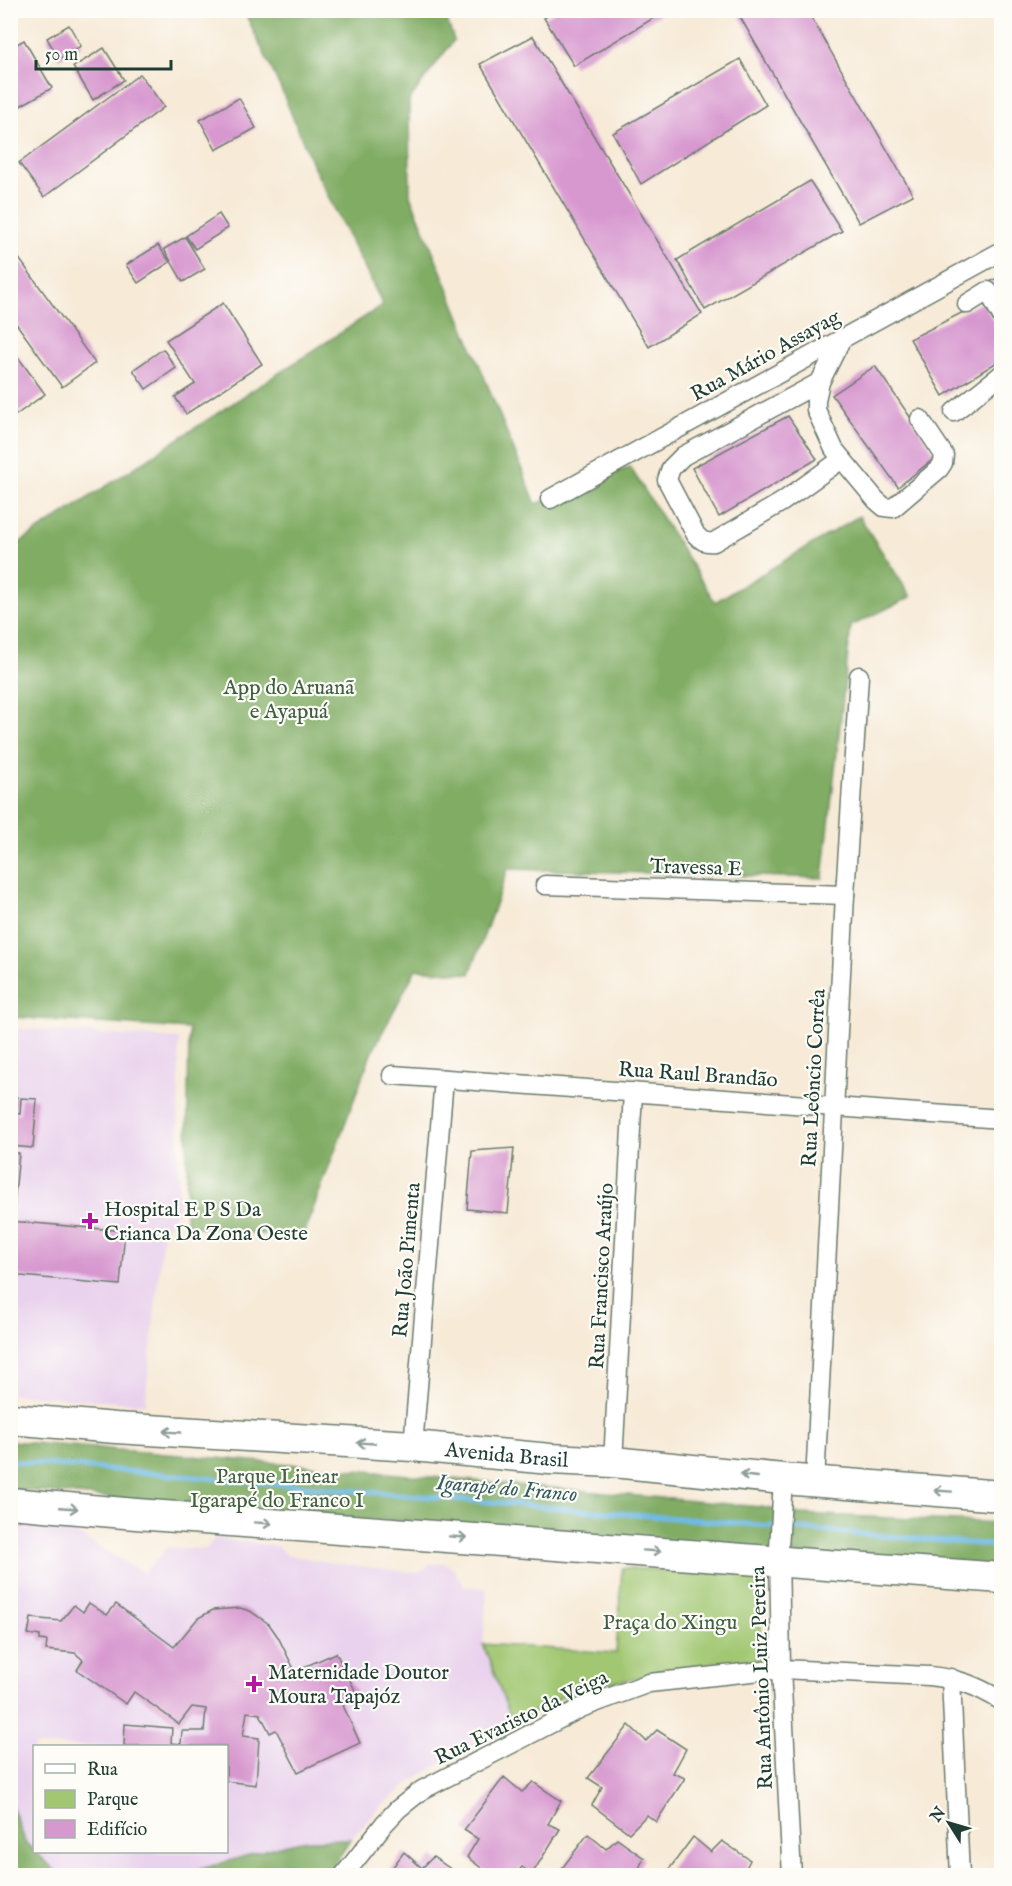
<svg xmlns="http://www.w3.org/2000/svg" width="1012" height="1886" viewBox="0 0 1012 1886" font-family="'IM FELL English',serif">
  <rect width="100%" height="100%" fill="#fdfcf7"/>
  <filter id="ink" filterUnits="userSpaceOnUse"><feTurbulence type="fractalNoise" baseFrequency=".0167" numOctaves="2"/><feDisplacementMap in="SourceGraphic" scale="12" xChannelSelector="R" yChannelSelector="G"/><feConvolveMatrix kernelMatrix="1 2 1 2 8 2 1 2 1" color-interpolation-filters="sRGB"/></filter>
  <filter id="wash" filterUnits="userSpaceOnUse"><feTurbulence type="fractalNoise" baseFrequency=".008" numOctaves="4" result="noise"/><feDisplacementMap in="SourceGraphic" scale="24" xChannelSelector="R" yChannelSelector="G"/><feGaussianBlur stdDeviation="1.35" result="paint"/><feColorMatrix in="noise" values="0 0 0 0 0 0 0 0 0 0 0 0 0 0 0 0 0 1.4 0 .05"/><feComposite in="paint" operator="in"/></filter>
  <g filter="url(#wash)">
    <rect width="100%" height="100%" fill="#f7ead7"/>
    <g fill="#e9d2ed">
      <path d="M10,1028L179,1039L178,1208L163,1234L145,1404L11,1394Z"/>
      <path d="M11,1522L48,1526L72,1531L143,1573L161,1556L166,1548L206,1549L215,1538L277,1546L287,1555L327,1562L419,1573L430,1564L445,1563L453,1569L465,1587L487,1588L483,1644L513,1724L453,1756L415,1779L379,1808L351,1839L306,1840L279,1846L182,1876L60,1875L35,1852H226V1746H34V1851L26,1843L11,1801Z"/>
    </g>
    <path fill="#a1c772" stroke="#608253" stroke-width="1.5" d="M622,1568L759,1574L762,1659L580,1687L513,1724L483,1644L616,1653Z"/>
    <g fill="#80ac64" stroke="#50744c" stroke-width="1.5">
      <path d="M244,11H444L454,40L409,100L410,195L536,504L630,467L715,602L859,516L911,597L851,626L823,878L508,869L470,974L416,969L371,1054L302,1239L186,1225L189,1029L11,1017L10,549L383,305L313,166L281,89Z"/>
      <path d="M10,1441L289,1464L761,1507L799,1514L1001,1523V1571L632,1541L540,1528L322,1517L11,1489Z"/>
      <path d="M10,1801L26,1843L60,1875H11Z"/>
      <path d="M351,1839L327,1875H182L279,1846L306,1840Z"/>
    </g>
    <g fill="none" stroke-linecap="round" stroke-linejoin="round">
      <path stroke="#6ebbe8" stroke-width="5" d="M10,1461L1002,1546"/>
    </g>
    <g id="blocks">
      <g fill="#d797cf">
        <path d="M557,10H667L574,66L544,18Z"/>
        <path d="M736,10H807L913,195L859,223Z"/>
        <path d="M69,25L81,46L59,59L47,38Z"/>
        <path d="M533,36L702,314L649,347L480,64Z"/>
        <path d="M24,40L52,88L15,109L10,102V48Z"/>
        <path d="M104,48L124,80L93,100L73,67Z"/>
        <path d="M740,59L766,105L641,184L613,133Z"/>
        <path d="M140,74L164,107L44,197L19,163Z"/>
        <path d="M239,98L256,128L216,150L200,120Z"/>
        <path d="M810,181L842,231L705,310L677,260Z"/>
        <path d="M219,214L228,228L195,249L186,236Z"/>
        <path d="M185,237L205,269L183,282L164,249Z"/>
        <path d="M158,245L170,262L138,283L126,265Z"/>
        <path d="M10,246L95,363L62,387L10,315Z"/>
        <path d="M1002,275V301L990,282Z"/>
        <path d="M983,302L1002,337V359L943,396L910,339Z"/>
        <path d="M223,303L262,364L186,414L175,397L195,384L166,340Z"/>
        <path d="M10,346L45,394L13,417L10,414Z"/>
        <path d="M163,349L176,368L146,389L133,370Z"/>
        <path d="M875,366L937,456L898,487L832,395Z"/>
        <path d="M788,416L817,459L719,517L692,468Z"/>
        <path d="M10,1097H17L16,1113L20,1114L21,1098L37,1099L33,1148L10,1146Z"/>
        <path d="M514,1148L508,1213L467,1209L472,1151Z"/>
        <path d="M10,1153H19L14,1205H10Z"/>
        <path d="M10,1221L125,1231L120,1285L10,1275Z"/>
        <path d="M89,1603L107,1615L116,1604L174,1647L198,1618L213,1610L240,1608L250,1611L269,1624L278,1637L295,1671L336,1653L356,1692L341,1701L360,1743L298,1772L276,1730L270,1733L260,1714L247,1712L243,1736L259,1738L256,1785L226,1781V1746H124L125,1724L172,1728L171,1743L181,1744L182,1731H204L206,1709L192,1707L179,1724L134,1692L126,1704L77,1670L83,1660L75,1653L46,1650L47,1641L40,1640V1636L28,1634L31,1618L61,1621L74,1605L83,1612Z"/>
        <path d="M629,1725L646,1741L657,1730L686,1749L673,1773L685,1778L656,1822L647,1815L629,1833L592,1805L602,1787L588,1778Z"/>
        <path d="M504,1777L522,1792L533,1782L561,1801L548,1824L560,1829L532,1874L522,1867L514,1876H492L467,1857L478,1839L464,1830Z"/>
        <path d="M588,1834L606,1849L617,1839L644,1858L635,1876H556Z"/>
        <path d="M693,1837L711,1852L722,1841L750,1860L742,1876H664Z"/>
        <path d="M404,1852L422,1868L433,1857L461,1876H386Z"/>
      </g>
    </g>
  </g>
  <g filter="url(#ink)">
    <use href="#blocks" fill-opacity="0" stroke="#6b7a6d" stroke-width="1.5"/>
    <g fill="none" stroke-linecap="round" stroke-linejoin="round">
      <defs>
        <g id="minor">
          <path d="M967,304L988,291L1002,316"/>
          <path d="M820,382L683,456L671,468L667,480L696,535C702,541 705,543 714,542L782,502L842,459L834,449L816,410V400L820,382L842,338"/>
          <path d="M954,412L1002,374"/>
          <path d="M842,459L876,500L884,507L893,508L939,469L943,463L944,455L920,419"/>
          <path d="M550,499L1002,251"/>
          <path d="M545,885L845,895"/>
          <path d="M392,1075L1002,1119"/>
          <path d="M413,1446L444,1079"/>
          <path d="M613,1462L633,1092"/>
          <path d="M783,1479L779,1549L781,1669L792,1876"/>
          <path d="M815,1482L845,895L859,676"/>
          <path d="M951,1678L960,1876"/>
          <path d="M343,1876L384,1824L398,1809L422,1790L581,1708L649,1683L781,1669L929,1676C960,1679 975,1685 1002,1701"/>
        </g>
        <g id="trunk">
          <path id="s1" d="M10,1419L116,1428L413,1446L550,1459L613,1462L783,1479L1002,1496"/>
          <path d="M10,1503L136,1514L1002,1578"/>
        </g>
      </defs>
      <use href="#minor" stroke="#6b7a6d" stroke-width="21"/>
      <use href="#trunk" stroke="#6b7a6d" stroke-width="33"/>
      <use href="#minor" stroke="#fff" stroke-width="18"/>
      <use href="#trunk" stroke="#fff" stroke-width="30"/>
    </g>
    <defs><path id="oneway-shaft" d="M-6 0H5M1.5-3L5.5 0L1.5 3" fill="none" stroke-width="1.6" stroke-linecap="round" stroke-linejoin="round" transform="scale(1.5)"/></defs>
    <g stroke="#8f9e9a">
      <use href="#oneway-shaft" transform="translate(172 1432) rotate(-177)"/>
      <use href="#oneway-shaft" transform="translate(366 1443) rotate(-177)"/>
      <use href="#oneway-shaft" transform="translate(749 1476) rotate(-174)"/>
      <use href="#oneway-shaft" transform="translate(943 1491) rotate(-176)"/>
      <use href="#oneway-shaft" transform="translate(69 1508) rotate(5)"/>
      <use href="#oneway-shaft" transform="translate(263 1523) rotate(4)"/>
      <use href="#oneway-shaft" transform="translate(458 1537) rotate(4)"/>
      <use href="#oneway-shaft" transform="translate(652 1551) rotate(4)"/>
    </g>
  </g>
  <g fill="#b5179e" stroke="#fdfcf7" stroke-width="2">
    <path d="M87 1212h6v6h6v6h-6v6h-6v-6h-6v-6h6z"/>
    <path d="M251 1675h6v6h6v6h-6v6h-6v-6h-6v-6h6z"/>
  </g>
  <g text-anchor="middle" stroke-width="4.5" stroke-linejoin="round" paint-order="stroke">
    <g font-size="21" fill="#1f3d34" stroke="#fdfcf7">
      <text transform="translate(765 355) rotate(-29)" y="7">Rua Mário Assayag</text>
      <text transform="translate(696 867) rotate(2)" y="7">Travessa E</text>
      <text transform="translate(698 1074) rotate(4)" y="7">Rua Raul Brandão</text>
      <text transform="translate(813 1078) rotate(-87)" y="7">Rua Leôncio Corrêa</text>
      <text transform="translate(406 1260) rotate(-85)" y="7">Rua João Pimenta</text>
      <text transform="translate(601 1276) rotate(-87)" y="7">Rua Francisco Araújo</text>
      <text dy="7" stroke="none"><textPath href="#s1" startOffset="498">Avenida Brasil</textPath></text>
      <text transform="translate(761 1678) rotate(-92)" y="7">Rua Antônio Luiz Pereira</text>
      <text transform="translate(521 1717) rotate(-26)" y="7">Rua Evaristo da Veiga</text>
    </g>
    <g font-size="21" fill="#406044" stroke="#fdfcf7">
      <text x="289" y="694">App do Aruanã<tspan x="289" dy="24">e Ayapuá</tspan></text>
      <text x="277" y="1483">Parque Linear<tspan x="277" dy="24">Igarapé do Franco I</tspan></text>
      <text x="670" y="1629">Praça do Xingu</text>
    </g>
    <g font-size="21" fill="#1f3d34" stroke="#fdfcf7" text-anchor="start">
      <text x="104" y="1216">Hospital E P S Da<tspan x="104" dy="24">Crianca Da Zona Oeste</tspan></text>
      <text x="268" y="1679">Maternidade Doutor<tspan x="268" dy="24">Moura Tapajóz</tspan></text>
    </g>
    <g font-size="22" font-style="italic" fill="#335c61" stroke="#fdfcf7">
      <text transform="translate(507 1487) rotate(5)" y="8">Igarapé do Franco</text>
    </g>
  </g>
  <rect width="1012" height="1886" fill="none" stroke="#fdfcf7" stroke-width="36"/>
  <rect x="33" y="1745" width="195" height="108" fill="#fdfcf7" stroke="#a4b0a9" stroke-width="1.5"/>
  <rect x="45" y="1764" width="30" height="9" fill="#ffffff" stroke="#a4b0a9" stroke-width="1.5"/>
  <text x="87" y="1775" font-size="18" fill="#1f3d34">Rua</text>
  <rect x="45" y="1790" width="30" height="18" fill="#a1c772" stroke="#a4b0a9" stroke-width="1.5"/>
  <text x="87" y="1805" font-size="18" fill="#1f3d34">Parque</text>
  <rect x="45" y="1820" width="30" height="18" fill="#d797cf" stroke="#a4b0a9" stroke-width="1.5"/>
  <text x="87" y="1835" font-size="18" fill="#1f3d34">Edifício</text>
  <g transform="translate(949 1823) rotate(307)" stroke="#fdfcf7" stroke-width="4.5" paint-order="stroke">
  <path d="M0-4.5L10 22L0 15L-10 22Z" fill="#1f3d34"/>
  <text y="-9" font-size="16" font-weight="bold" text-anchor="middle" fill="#1f3d34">N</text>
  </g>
  <path d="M36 60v9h135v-9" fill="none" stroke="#1f3d34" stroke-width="3"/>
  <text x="45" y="60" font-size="18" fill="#1f3d34" stroke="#fdfcf7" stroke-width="4.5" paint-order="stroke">50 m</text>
</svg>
